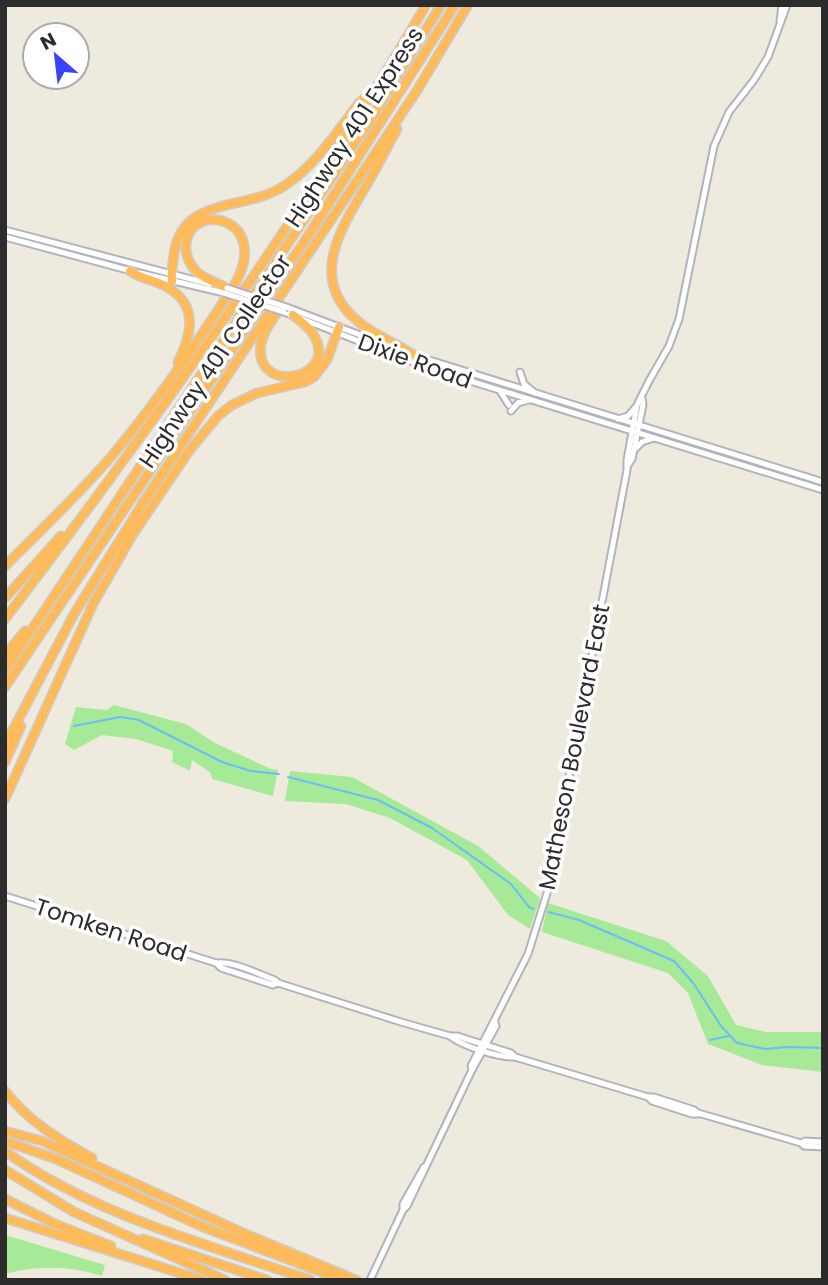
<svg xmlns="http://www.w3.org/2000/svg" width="828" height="1285" viewBox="0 0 828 1285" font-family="Poppins,sans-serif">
  <rect width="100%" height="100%" fill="#efeade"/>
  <g fill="#a6e997">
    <path d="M114,705L186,724L215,743L271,769L278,770L273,796L212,779L211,773L192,760L190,771L172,762L173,751L136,739L102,735L74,750L65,744L76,707L106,710Z"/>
    <path d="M290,771L352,777L478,846L540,898L530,929L508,915L467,860L390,818L346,804L285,801Z"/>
    <path d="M548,903L666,941L708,976L736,1025L766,1032H823V1072L762,1065L708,1044L688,993L668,973L542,932Z"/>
    <path d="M5,1235L105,1265L102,1276C71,1266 36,1265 5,1274Z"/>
  </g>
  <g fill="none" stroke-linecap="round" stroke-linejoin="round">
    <g stroke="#6abdf8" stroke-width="2">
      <path d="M74,726L120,717L139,720L222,762L251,771L279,774"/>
      <path d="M288,777L378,800L432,828L511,884L529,907L533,909"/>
      <path d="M548,912L579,920L674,961L694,984L721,1026L737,1043L765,1049L788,1047L823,1048"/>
      <path d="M710,1040L729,1036"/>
    </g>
    <defs>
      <g id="secondary">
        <path d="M780,21L782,5"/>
        <path d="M5,230L210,284"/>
        <path d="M5,237L131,271"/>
        <path d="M140,273L224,293"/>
        <path d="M289,308L400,350"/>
        <path d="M284,312L428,368L823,490"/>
        <path d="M413,355L823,482"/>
        <path d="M520,372L524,384L535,393"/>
        <path d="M500,391L509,405"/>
        <path d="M511,411L518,403L529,400"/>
        <path d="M618,419L628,416L635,408"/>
        <path d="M636,448L642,442L654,438"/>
        <path d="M628,465L632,459L643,405L642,398"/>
        <path d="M5,896L216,963C234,961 258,974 275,980L278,983L401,1022L450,1036H457L511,1053L515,1057"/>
        <path d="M216,963L221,968L273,985L278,983"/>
        <path d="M450,1036C461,1046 500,1058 515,1057L648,1097H654L694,1110L698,1113L801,1143L804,1146L823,1147"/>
        <path d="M472,1070L471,1066L528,954L547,893L627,470V460L637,405L649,381L669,346L679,319L714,146L729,112L754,80L768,57L787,5"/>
        <path d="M648,1097L652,1101L692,1114H698"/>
        <path d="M801,1143L805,1141L823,1142"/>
        <path d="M403,1210L407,1206L472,1070L496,1026L495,1022"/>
        <path d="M370,1280L403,1210V1204L424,1167"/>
      </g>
      <g id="highway">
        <path d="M397,129C387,148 377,167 366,186C342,227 310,275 352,316C371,335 394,341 415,356"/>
        <path d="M130,271C141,279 154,280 165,286C199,304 192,334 178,362"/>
        <path d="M172,281C171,272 173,263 174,254C182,195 245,212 284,186C315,166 337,132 359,103L367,96"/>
        <path d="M282,306C274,317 264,330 261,344C253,397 342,379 313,334C308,326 300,321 293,315"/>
        <path d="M5,566C41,530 77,496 110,458C156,404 196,344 235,284C272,217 191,200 186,244C185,255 190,266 198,273C206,280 218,283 227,288"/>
        <path d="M5,598L61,536"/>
        <path d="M5,619C155,422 300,219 426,5"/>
        <path d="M5,655L25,631"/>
        <path d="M5,670L374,114L441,5"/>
        <path d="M5,687L308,236L455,5"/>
        <path d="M5,745L74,614L146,498L418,89L468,5"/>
        <path d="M5,762L21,726"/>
        <path d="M5,799L93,604L133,534L189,451L218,416L232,405L257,393L305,382L314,377L327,360L339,327"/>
        <path d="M5,1091C28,1121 59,1140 92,1158"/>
        <path d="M5,1131L42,1141L243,1233L356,1280"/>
        <path d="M5,1141L56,1159L201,1226L342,1280"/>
        <path d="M5,1151C91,1214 209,1245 310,1280"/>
        <path d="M5,1170L74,1212L225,1280"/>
        <path d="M5,1199L55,1224L111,1246"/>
        <path d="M5,1218L202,1280"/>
        <path d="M143,1239L267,1280"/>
      </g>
    </defs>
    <use href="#secondary" stroke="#b2b2c1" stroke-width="9"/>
    <use href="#highway" stroke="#ccc" stroke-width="11"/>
    <use href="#secondary" stroke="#fff" stroke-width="5"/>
    <use href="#highway" stroke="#ffba59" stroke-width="8"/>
    <defs>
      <g id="secondary-bridge">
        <path d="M227,288L289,308"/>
        <path d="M224,293L284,312"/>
      </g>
    </defs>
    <use href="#secondary-bridge" stroke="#b2b2c1" stroke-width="9" stroke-linecap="butt"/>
    <use href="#secondary-bridge" stroke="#fff" stroke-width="5"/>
  </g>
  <g text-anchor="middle" stroke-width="7" stroke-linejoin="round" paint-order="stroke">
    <g font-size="23" fill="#2c2c2c" stroke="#fff">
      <text transform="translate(354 127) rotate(-57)" y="8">Highway 401 Express</text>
      <text transform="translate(215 361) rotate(-56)" y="8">Highway 401 Collector</text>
      <text transform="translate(415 361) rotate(20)" y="8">Dixie Road</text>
      <text transform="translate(574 747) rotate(-79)" y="8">Matheson Boulevard East</text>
      <text transform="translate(111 930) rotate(18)" y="8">Tomken Road</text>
    </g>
  </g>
  <rect width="828" height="1285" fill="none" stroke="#2c2c2c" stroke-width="14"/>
  <g transform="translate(56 56) rotate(332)"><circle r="33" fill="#ffffff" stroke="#ababab" stroke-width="2"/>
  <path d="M0-5L12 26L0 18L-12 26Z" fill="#3b42ff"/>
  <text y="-10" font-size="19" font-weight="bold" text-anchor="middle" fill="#2c2c2c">N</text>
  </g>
</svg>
